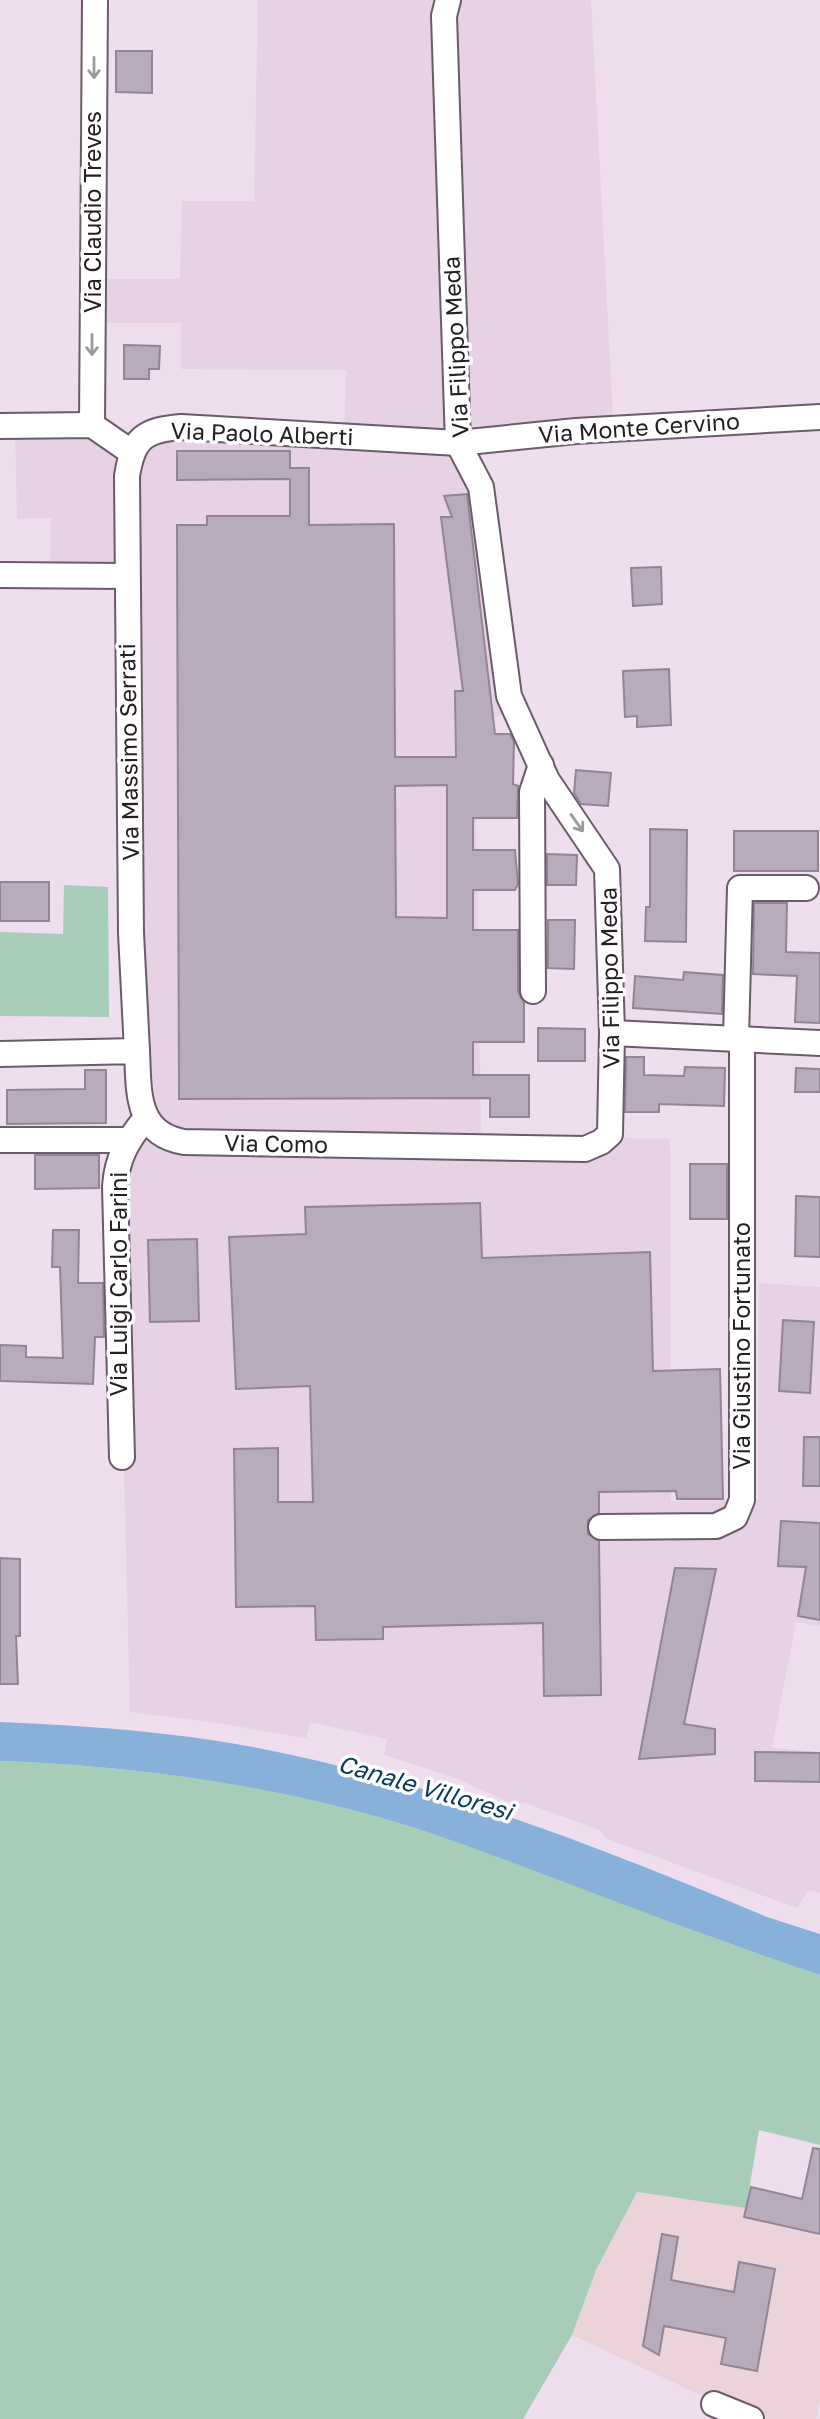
<svg xmlns="http://www.w3.org/2000/svg" width="820" height="2419" viewBox="0 0 820 2419" font-family="'Golos Text',sans-serif">
  <rect width="100%" height="100%" fill="#efdeed"/>
  <path fill="#ecd3da" d="M751,2187L820,2203V2402L816,2419H752L572,2335L596,2270L637,2192L746,2208Z"/>
  <path fill="#e7d1e5" d="M258,0H591L614,436L463,445L508,712L475,727L481,1135L670,1139L671,1501L758,1499L759,1283L820,1287V1626L796,1622L772,1748L820,1752V1893L809,1890L797,1908L607,1839L600,1830L522,1802L518,1806L453,1777L384,1755L387,1739L310,1722L306,1738L218,1723L130,1712L124,1471L128,1440L125,1167L159,1120L148,1050L143,932L139,570L50,564L51,518L17,519L15,427L97,428L137,452L157,435L344,438L346,370L181,369V323H107V279H180L182,201H254Z"/>
  <g fill="#a7cdb8">
    <path d="M64,885L108,887L109,1017L0,1016V932L63,934Z"/>
    <path d="M0,1761C120,1765 240,1781 356,1811C422,1828 487,1853 551,1877C640,1911 729,1945 820,1975V2145L759,2130L746,2208L637,2192L596,2270L572,2335L523,2419H0Z"/>
  </g>
  <path fill="#88b1da" d="M0,1722C100,1726 202,1734 301,1757C461,1793 616,1854 767,1917L820,1934V1975C733,1946 647,1914 561,1881C494,1856 426,1829 356,1811C240,1781 120,1765 0,1761Z"/>
  <g fill="#b8abbb" stroke="#928595" stroke-width="2" fill-rule="evenodd">
    <path d="M116,51H152V93L116,92Z"/>
    <path d="M124,345L160,346L159,369H149V379H124Z"/>
    <path d="M177,451H290V468H309V525L394,524L395,757H456L455,691H463L441,517H452L444,496L467,494L495,734H510L514,742L513,784L518,786L517,818H473V850H515L518,884L515,890H473V930H518V991L524,1003V1042H473V1075H529V1117H490V1098L179,1099L177,525H207V516H290V479L177,480ZM447,785V918L396,917L395,786Z"/>
    <path d="M661,567L662,604L633,606L631,568Z"/>
    <path d="M669,669L671,725L637,727V716L625,717L623,671Z"/>
    <path d="M576,770L611,773L608,806L581,804L574,793Z"/>
    <path d="M650,829L687,830L686,942L645,941L646,907H650Z"/>
    <rect x="734" y="831" width="84" height="40"/>
    <path d="M547,854L577,855L576,885H547Z"/>
    <rect x="0" y="882" width="49" height="39"/>
    <path d="M754,903H787L786,952L820,953V1023L795,1022L797,976L753,974Z"/>
    <path d="M548,920H575L574,969L548,968Z"/>
    <path d="M684,972L723,975L722,1014L633,1008L635,976L683,980Z"/>
    <path d="M538,1028L585,1029V1061H538Z"/>
    <path d="M626,1057H644V1075L684,1076L685,1067L725,1068L724,1106L659,1104V1112H625Z"/>
    <path d="M796,1068L820,1069V1092H795Z"/>
    <path d="M85,1070H106V1123L7,1124V1090L85,1089Z"/>
    <path d="M35,1155H99V1188L35,1189Z"/>
    <rect x="690" y="1164" width="37" height="55"/>
    <path d="M796,1196L820,1197V1257L795,1256Z"/>
    <path d="M480,1203L482,1258L650,1252L653,1371L720,1369L723,1499H677L676,1491L599,1492V1513L588,1520V1534L599,1541L601,1695L544,1696L543,1623L383,1627V1639L316,1640L315,1606L236,1607L234,1449L278,1448V1502H313L310,1386L236,1389L229,1237L306,1234L305,1207Z"/>
    <path d="M53,1230H79L78,1283H103L104,1337H95L93,1384L0,1381V1345L26,1346V1357L63,1358L60,1267H52Z"/>
    <path d="M197,1239L199,1321L150,1322L148,1240Z"/>
    <path d="M783,1320L814,1322L810,1393L779,1391Z"/>
    <path d="M804,1437H820V1486H803Z"/>
    <path d="M781,1521L820,1523V1620L798,1616L806,1567L778,1566Z"/>
    <path d="M0,1558L20,1559V1636H16L18,1684H0Z"/>
    <path d="M675,1568L716,1569L684,1724L715,1729V1754L639,1759Z"/>
    <path d="M755,1752L820,1753V1782L755,1781Z"/>
    <path d="M813,2148L820,2149V2234L744,2217L751,2187L802,2199Z"/>
    <path d="M662,2234L678,2237L671,2280L734,2292L739,2262L775,2269L757,2371L721,2364L726,2338L664,2326L659,2355L643,2346Z"/>
  </g>
  <g fill="none" stroke-linecap="round" stroke-linejoin="round">
    <defs>
      <g id="minor">
        <path d="M92,425L95,0"/>
        <path d="M0,426L92,425L131,452"/>
        <path d="M0,575L127,576"/>
        <path d="M533,991L532,792L541,765"/>
        <path d="M612,1033L820,1043"/>
        <path d="M736,1038L740,888H806"/>
        <path d="M137,1051L131,933L127,476C133,438 144,430 181,427L458,443L576,431L820,417"/>
        <path d="M0,1054L137,1051C139,1091 135,1134 184,1142L585,1149L601,1142L610,1134L612,1033L607,869L547,780L509,696L481,487L458,443L444,16L448,0"/>
        <path d="M0,1140H128"/>
        <path d="M122,1457L115,1186C117,1158 127,1141 145,1119"/>
        <path d="M601,1527L716,1526L735,1517L742,1500V1038"/>
        <path d="M714,2404L751,2419"/>
      </g>
    </defs>
    <use href="#minor" stroke="#6a5c69" stroke-width="28"/>
    <use href="#minor" stroke="#fff" stroke-width="24"/>
  </g>
  <defs><path id="oneway-shaft" d="M-6 0H5M1.5-3L5.5 0L1.5 3" fill="none" stroke-width="1.6" stroke-linecap="round" stroke-linejoin="round" transform="scale(1.75)"/></defs>
  <g stroke="#9c9a9c">
    <use href="#oneway-shaft" transform="translate(94 68) rotate(90)"/>
    <use href="#oneway-shaft" transform="translate(92 345) rotate(90)"/>
    <use href="#oneway-shaft" transform="translate(577 823) rotate(55)"/>
  </g>
  <g text-anchor="middle" stroke-width="7" stroke-linejoin="round" paint-order="stroke">
    <g font-size="23" fill="#241e24" stroke="#fff">
      <text transform="translate(93 212) rotate(-90)" y="8">Via Claudio Treves</text>
      <text transform="translate(456 347) rotate(-93)" y="8">Via Filippo Meda</text>
      <text transform="translate(639 428) rotate(-4)" y="8">Via Monte Cervino</text>
      <text transform="translate(262 434) rotate(2)" y="8">Via Paolo Alberti</text>
      <text transform="translate(129 752) rotate(-91)" y="8">Via Massimo Serrati</text>
      <text transform="translate(610 978) rotate(-91)" y="8">Via Filippo Meda</text>
      <text transform="translate(276 1144) rotate(1)" y="8">Via Como</text>
      <text transform="translate(119 1284) rotate(-90)" y="8">Via Luigi Carlo Farini</text>
      <text transform="translate(742 1346) rotate(-90)" y="8">Via Giustino Fortunato</text>
    </g>
    <g font-size="24" font-style="italic" fill="#0b3a61" stroke="#fff">
      <text transform="translate(425 1788) rotate(16)" y="8">Canale Villoresi</text>
    </g>
  </g>
</svg>
